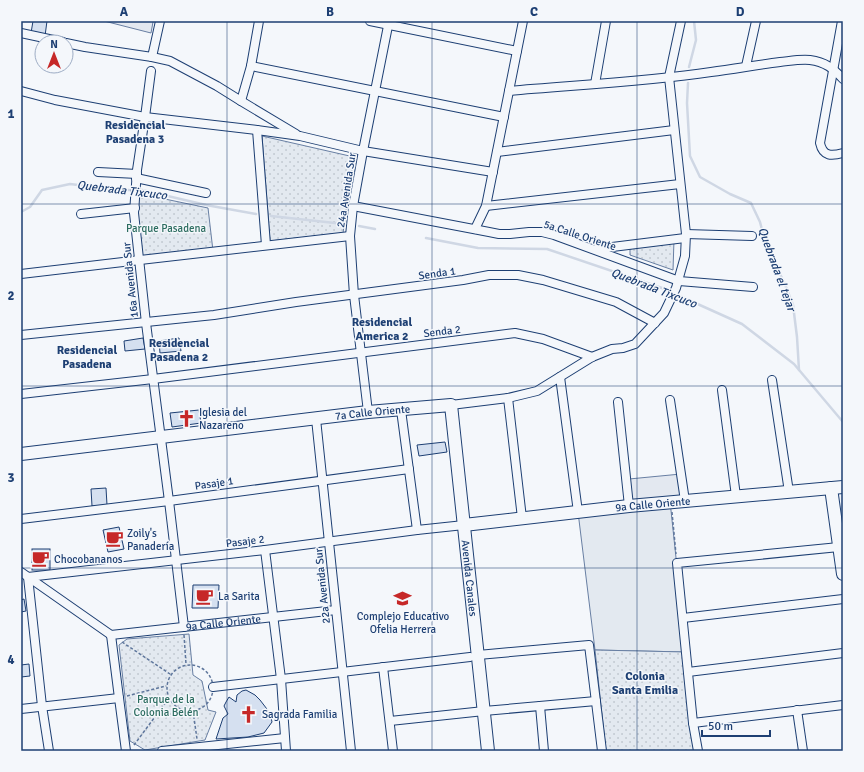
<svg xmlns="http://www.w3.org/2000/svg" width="864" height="772" viewBox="0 0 864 772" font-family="Signika,sans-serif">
  <defs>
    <pattern id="park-dots" width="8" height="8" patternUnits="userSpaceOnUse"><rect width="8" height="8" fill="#e3e9f0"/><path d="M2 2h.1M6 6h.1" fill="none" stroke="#c2c9d1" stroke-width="1.8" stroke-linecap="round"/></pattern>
  </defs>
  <rect width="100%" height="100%" fill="#f4f7fb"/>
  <path fill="#e3e9f0" stroke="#687fa3" d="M670,501L686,652L595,650L578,512Z"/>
  <g fill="url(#park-dots)" stroke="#687fa3">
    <path d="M262,136L354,157L343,233L270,241Z"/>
    <path d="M136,193L208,208L213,251L140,260Z"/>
    <path d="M674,240L673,270L630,255V249Z"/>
    <path d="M189,634L193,675L202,681L208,710L216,712L205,740L145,750L130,741L119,645L127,639Z"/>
    <path d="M595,650L686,652L698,751H606Z"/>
  </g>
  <g fill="#e3e8f0" stroke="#687fa3">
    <path d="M104,21H153V22L151,33Z"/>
    <path d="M681,474L683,501L631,505L629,479Z"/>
  </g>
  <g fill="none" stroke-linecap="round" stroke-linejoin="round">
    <g stroke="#cfd7e4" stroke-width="2.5">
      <path d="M689,67L696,40L694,21"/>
      <path d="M688,83L687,103L690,156L700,177L730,194L751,203L760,222L767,249L784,282L793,305L797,337L799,370"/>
      <path d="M21,212L30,207L42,190L70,184L119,190H142L206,205L256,214"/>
      <path d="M271,216L344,224"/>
      <path d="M359,226L375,229"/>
      <path d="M426,238L478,248L547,249L662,288L742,324L794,364L843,422"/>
    </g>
  </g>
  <g fill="#d5e0f0" stroke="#1d3f73">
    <path d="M33,21H47L45,36L31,33Z"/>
    <path d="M143,338L145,349L125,351L124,341Z"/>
    <path d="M179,338L181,351L160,353L159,341Z"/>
    <path d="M199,410L201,423L172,427L170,413Z"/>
    <path d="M445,442L447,452L419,456L417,445Z"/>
    <path d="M106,488L107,505L92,506L91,489Z"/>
    <path d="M119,527L124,549L108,552L103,530Z"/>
    <rect x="32" y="549" width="18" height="21"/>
    <path d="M193,585H219L218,608H192Z"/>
    <path d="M24,599L26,611L21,612V600Z"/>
    <path d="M29,664L30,676L21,677V665Z"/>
    <path d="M246,690L255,695L260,700L270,713L272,722L264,733L248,737L216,739L223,718L228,714L224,706L226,702L229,697L236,702L237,695L242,691Z"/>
  </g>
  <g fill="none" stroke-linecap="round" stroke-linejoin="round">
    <defs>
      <g id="street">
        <path d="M370,21L517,51"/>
        <path d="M842,21L820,143C823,157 832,156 843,153"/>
        <path d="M21,33L63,42"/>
        <path d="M66,43L85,47L152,57L170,61L217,86L241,101L296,134"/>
        <path d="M152,57L160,21"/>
        <path d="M251,66L504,117"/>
        <path d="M746,66L756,21"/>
        <path d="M151,71L145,117L137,170L134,213L146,323L169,501L184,627"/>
        <path d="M595,84L606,21"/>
        <path d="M21,91L55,100L145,117L257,130L300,136L363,151L493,172"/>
        <path d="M509,91C576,85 644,82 711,72C734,69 757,65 780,62C790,61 800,59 810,60C825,62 833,68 843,79"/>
        <path d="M241,101L251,66L259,21"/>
        <path d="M257,130L266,245"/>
        <path d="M497,152L674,130"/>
        <path d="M98,172L137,174"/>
        <path d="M136,178L206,193"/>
        <path d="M353,206L489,232L499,234H510L529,232H542L554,235L679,281L753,287"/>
        <path d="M486,206L680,184"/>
        <path d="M81,214L135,208"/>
        <path d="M475,229L486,206L523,21"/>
        <path d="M686,234L752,236"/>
        <path d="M596,249L685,238"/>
        <path d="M21,274L140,260L350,236"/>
        <path d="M21,335L214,315L296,302L463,280L489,275H518L543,280L616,302L655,323"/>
        <path d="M560,377L578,512"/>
        <path d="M772,380L789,492"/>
        <path d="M722,390L736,496"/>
        <path d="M21,394L153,379L515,333L543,339L592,357"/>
        <path d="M508,398L522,518"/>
        <path d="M670,400L685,501"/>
        <path d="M618,402L629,506"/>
        <path d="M451,405L508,398L537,391L592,357L612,349L623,348L635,344L664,313L676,288L685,256L686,234L669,77L681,21"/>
        <path d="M401,410L417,530"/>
        <path d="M368,412L354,295L350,236L353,206L363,151L389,21"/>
        <path d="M316,419L351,751"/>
        <path d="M21,519L169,501L409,469"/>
        <path d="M265,550L281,679L286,751"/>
        <path d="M21,572L111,635"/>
        <path d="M683,618L843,599"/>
        <path id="s1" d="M111,635L336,610"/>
        <path d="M111,635L119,698L126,751"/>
        <path d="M478,655L589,645L602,751"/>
        <path d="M383,667L393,751"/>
        <path d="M688,672L843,653"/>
        <path d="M213,687L470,657"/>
        <path d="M540,706L544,751"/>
        <path d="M21,709L119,698"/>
        <path d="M797,710L803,751"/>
        <path d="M390,721L484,711L596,701"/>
        <path d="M693,723L843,705"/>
        <path d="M49,751L42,706L28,577L265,550L417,530L464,525"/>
        <path d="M162,751L285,738"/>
        <path d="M698,751L693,723L677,563L839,547"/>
      </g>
      <g id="secondary">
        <path id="s2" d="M21,454L368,412L451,405L488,751"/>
        <path d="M831,488L843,574"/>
        <path id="s3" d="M464,525L629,506L843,487"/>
      </g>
    </defs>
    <use href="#street" stroke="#1d3f73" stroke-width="10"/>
    <use href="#secondary" stroke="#1d3f73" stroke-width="14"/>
    <g stroke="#5e769c" stroke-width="1.5" stroke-dasharray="3 2" stroke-linecap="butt">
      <path d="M672,512L676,554"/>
      <path d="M184,635L186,664"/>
      <path d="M122,642L170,674"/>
      <circle cx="190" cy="688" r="23"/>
      <path d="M127,696L166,686"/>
      <path d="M193,711L197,739"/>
      <path d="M134,745L169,698"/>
    </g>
    <use href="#street" stroke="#f4f7fb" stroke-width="8"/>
    <use href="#secondary" stroke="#f4f7fb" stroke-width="12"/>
  </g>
  <path fill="none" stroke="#1d3f73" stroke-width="1" stroke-opacity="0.55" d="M227,21V751M432,21V751M637,21V751M21,204H843M21,386H843M21,568H843"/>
  <defs>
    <symbol id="church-bare" viewBox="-9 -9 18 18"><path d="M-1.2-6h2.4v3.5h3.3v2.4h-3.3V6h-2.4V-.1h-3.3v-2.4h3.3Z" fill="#c62828" stroke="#f4f7fb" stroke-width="2.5" paint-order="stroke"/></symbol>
    <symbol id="cafe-bare" viewBox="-9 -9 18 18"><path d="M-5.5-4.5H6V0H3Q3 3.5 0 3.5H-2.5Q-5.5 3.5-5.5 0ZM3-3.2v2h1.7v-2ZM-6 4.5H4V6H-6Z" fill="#c62828" stroke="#f4f7fb" stroke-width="2.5" paint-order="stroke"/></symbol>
    <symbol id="school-bare" viewBox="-9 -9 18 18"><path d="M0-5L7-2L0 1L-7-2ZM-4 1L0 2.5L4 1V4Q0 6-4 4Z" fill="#c62828" stroke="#f4f7fb" stroke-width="2.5" paint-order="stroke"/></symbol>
  </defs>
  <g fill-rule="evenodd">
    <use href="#church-bare" x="174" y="406" width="25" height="25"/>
    <use href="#cafe-bare" x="102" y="526" width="25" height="25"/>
    <use href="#cafe-bare" x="28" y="546" width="25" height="25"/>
    <use href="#cafe-bare" x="192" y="584" width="25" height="25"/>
    <use href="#school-bare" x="390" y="586" width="25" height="25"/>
    <use href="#church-bare" x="236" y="702" width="25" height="25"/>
  </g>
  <g text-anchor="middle" stroke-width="3" stroke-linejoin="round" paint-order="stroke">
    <g font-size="11" fill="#1d3f73" stroke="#f4f7fb">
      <text transform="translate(346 190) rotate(-81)" y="4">24a Avenida Sur</text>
      <text transform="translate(580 235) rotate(18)" y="4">5a Calle Oriente</text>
      <text transform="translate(437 273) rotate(-8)" y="4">Senda 1</text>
      <text transform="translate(130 280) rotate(-96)" y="4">16a Avenida Sur</text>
      <text transform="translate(442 331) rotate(-7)" y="4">Senda 2</text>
      <text dy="4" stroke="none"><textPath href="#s2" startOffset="354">7a Calle Oriente</textPath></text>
      <text transform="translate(214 483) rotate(-8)" y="4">Pasaje 1</text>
      <text dy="4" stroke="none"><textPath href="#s3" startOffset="190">9a Calle Oriente</textPath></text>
      <text transform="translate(245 541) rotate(-7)" y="4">Pasaje 2</text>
      <text dy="4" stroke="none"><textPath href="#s2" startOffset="607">Avenida Canales</textPath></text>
      <text transform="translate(322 586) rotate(-96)" y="4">22a Avenida Sur</text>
      <text dy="4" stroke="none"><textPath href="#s1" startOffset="113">9a Calle Oriente</textPath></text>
    </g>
    <g font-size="11" fill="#2c6c60" stroke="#f4f7fb">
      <text x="166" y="232">Parque Pasadena</text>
      <text x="166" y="703">Parque de la<tspan x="166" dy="13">Colonia Belén</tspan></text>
    </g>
    <g font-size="11" fill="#1d3f73" stroke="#f4f7fb" text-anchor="start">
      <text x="199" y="416">Iglesia del<tspan x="199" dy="13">Nazareno</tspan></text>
      <text x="127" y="537">Zoily's<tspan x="127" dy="13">Panadería</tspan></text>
      <text x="54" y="563">Chocobananos</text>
      <text x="218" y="600">La Sarita</text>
      <text x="403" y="620" text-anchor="middle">Complejo Educativo<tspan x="403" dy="13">Ofelia Herrera</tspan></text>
      <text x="262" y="718">Sagrada Familia</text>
    </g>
    <g font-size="12" font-weight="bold" fill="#1d3f73" stroke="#f4f7fb">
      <text x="135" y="129">Residencial<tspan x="135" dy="14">Pasadena 3</tspan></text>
      <text x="382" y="326">Residencial<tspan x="382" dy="14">America 2</tspan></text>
      <text x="179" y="347">Residencial<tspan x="179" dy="14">Pasadena 2</tspan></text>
      <text x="87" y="354">Residencial<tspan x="87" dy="14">Pasadena</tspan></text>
      <text x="645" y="680">Colonia<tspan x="645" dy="14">Santa Emilia</tspan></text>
    </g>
    <g font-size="12" font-style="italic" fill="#1d3f73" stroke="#f4f7fb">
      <text transform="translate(122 190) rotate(7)" y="4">Quebrada Tixcuco</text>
      <text transform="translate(777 269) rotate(70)" y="4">Quebrada el tejar</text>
      <text transform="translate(654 288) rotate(21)" y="4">Quebrada Tixcuco</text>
    </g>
  </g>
  <rect width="864" height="772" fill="none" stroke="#f4f7fb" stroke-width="44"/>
  <g transform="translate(54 54)"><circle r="19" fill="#f4f7fb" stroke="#9eadc5"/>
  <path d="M0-3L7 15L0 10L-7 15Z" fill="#c62828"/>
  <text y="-6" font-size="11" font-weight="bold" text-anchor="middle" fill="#1d3f73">N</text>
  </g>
  <path d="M702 730v6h68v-6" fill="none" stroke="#1d3f73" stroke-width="2"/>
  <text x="708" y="730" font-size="12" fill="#1d3f73" stroke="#f4f7fb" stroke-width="3" paint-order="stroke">50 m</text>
  <rect x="22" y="22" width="820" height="728" fill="none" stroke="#1d3f73" stroke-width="1.5"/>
  <g font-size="13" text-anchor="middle" font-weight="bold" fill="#1d3f73">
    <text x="124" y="16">A</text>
    <text x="330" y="16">B</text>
    <text x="534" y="16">C</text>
    <text x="740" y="16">D</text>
    <text x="11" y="118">1</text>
    <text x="11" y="300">2</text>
    <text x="11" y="482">3</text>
    <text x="11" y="664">4</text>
  </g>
</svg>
